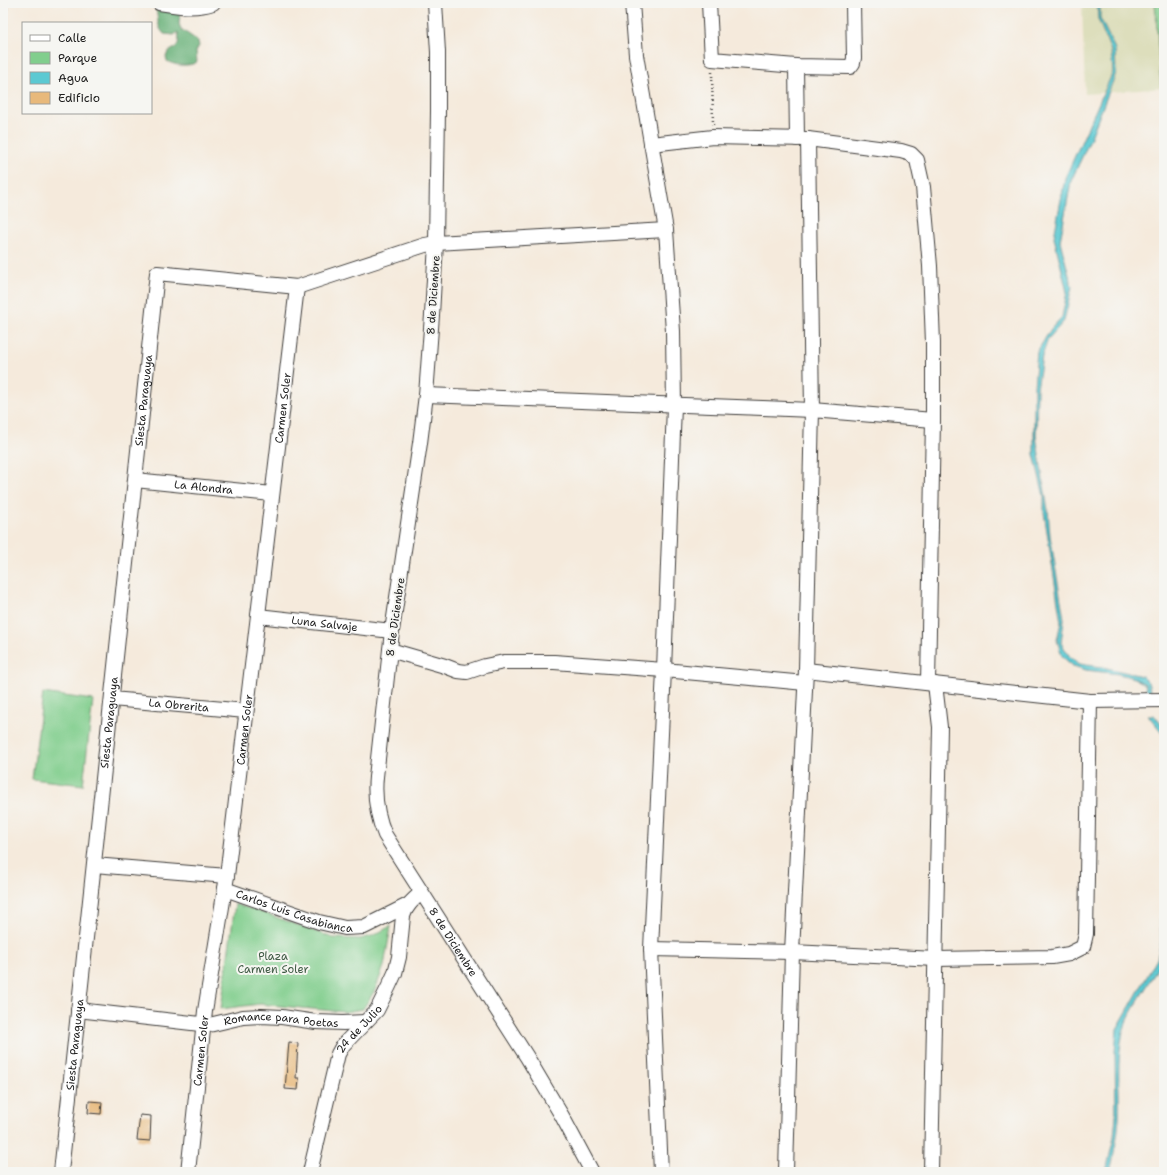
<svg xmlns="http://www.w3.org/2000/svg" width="1167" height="1175" viewBox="0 0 1167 1175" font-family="'Shantell Sans',sans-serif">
  <rect width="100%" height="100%" fill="#f6f6f2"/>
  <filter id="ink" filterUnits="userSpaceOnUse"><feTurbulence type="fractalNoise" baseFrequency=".025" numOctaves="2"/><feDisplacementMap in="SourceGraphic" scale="8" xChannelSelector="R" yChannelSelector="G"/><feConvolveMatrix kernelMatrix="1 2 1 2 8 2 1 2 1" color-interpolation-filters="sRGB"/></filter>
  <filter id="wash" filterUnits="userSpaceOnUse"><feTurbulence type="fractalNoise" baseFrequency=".012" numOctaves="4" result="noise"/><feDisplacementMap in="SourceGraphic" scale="16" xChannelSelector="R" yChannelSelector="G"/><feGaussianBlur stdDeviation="0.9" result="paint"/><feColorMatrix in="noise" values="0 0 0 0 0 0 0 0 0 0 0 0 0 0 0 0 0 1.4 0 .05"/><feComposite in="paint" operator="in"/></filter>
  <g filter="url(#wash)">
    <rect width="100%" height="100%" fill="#f5eadc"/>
    <path fill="#dddebc" d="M1082,3H1164V88L1085,94Z"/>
    <g fill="#81ce8d" stroke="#4e7554">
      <path d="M1155,3H1164V84L1161,85Z"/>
      <path d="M43,693L93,700L83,785L32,779Z"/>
      <path d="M235,904L264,913L333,938L360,939L372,936L391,926L384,966L375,990L363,1009L344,1012L260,1004L221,1009Z"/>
    </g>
    <path fill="#68b178" stroke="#42664a" d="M156,9L180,13L179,24L181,29L198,41L199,46L196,51L197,62C189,67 175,66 167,61L166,57L168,52C178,47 180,44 178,32L174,35L164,34C157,27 158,18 156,9Z"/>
    <g fill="#5cc9d2" stroke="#3c7277">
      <path d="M1097,3H1100V18L1115,49L1116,73L1089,142L1071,181L1060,241L1072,287L1064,321L1048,339L1042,356L1037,389L1036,436L1048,511L1050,536L1064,619L1061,643L1070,657L1080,664L1102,667L1142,676L1148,682L1152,698L1148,697L1145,684L1134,678L1119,674L1086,670L1073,666L1062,656L1057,640L1061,622L1044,512V496L1034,454V387L1037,352L1051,329L1062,317L1067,292L1054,237L1065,178L1113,72L1111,51L1098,19Z"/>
      <path d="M1148,715H1154L1164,728V735Z"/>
      <path d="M1164,901C1164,918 1167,947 1160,962C1150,986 1130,1007 1123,1032C1116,1060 1120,1090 1119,1118C1118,1136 1114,1154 1110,1172H1106L1114,1137L1116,1116L1115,1052L1117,1029L1157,959L1161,941L1160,921Z"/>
    </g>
    <g id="blocks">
      <g fill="#e8b97b">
        <path d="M289,1042L298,1043L296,1078H299L298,1090L285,1089Z"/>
        <path d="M89,1101L102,1102L101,1114L88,1113Z"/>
        <path d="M140,1115L151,1116L150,1141L137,1140Z"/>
      </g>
    </g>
  </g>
  <g filter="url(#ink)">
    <use href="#blocks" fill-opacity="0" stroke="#3d3b39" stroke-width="1"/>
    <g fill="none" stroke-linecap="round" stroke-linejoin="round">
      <defs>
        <g id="minor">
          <path d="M159,3C178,6 195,9 213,3"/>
          <path id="s1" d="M435,3L438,52V111L436,243L432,315L426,395L420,443L392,631L376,777C374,797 377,816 385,835L527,1057L562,1116L592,1172"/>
          <path d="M632,3L636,55L666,230L673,331L674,406L664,670L651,949L661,1172"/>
          <path d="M709,3L712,59L796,66L850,67L853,63L854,58L853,3"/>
          <path d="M796,66L797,139"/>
          <path d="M651,144L713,137L808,139L901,151L911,154L917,160L923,187L930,266L933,343V420L928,683"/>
          <path d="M426,395L812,410L933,420"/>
          <path id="s2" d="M135,480L272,494"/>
          <path id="s3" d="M258,616L392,631"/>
          <path d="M390,650L445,666L458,671L467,672L485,666L504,662H554L664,670L805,683"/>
          <path d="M806,670L1090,701L1164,700"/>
          <path id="s4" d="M112,699L246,711"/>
          <path d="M94,865L227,876"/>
          <path id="s5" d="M225,889L319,922L345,928L364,927L408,905"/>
          <path d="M651,949L792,952L936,959L1052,957L1069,954L1083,947L1086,934L1090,701"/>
          <path id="s6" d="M78,1010L209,1025L243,1017L261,1016L282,1017L316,1022L343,1023L365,1022"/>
          <path id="s7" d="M61,1172L157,273L297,287L425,245L436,243L666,230"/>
          <path id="s8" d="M188,1172L205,1011L227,876L297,287"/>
          <path id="s9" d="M310,1172L338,1054L343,1045L377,1010L389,986L395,973L399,957L403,916C406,906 413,900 421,893"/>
          <path d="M786,1172L792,952L806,670L812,410L808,139"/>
          <path d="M931,1172L940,727L935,684"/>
        </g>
      </defs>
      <use href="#minor" stroke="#3d3b39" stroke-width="16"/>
      <g stroke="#3d3b39" stroke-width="2.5" stroke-dasharray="1 3" stroke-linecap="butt">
        <path d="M3,16L10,3"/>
        <path d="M712,72L713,125"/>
      </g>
      <use href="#minor" stroke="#fff" stroke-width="14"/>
    </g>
  </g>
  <g text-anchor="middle" stroke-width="4" stroke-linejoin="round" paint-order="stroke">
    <g font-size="11" fill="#1c1c1c" stroke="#f6f6f2">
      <text transform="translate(433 295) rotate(-86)" y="4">8 de Diciembre</text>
      <text dy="4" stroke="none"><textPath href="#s7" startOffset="776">Siesta Paraguaya</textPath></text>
      <text dy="4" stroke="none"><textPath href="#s8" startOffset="770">Carmen Soler</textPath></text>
      <text dy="4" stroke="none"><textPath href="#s2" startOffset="69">La Alondra</textPath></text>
      <text transform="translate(395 617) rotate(-82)" y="4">8 de Diciembre</text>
      <text dy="4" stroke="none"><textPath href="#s3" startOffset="67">Luna Salvaje</textPath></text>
      <text dy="4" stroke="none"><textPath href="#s4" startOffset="67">La Obrerita</textPath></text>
      <text dy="4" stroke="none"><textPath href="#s7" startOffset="452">Siesta Paraguaya</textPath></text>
      <text dy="4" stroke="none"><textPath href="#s8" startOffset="446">Carmen Soler</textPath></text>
      <text dy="4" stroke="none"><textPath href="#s5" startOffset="73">Carlos Luis Casabianca</textPath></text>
      <text dy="4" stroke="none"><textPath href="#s1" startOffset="964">8 de Diciembre</textPath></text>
      <text dy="4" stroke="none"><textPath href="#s6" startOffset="205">Romance para Poetas</textPath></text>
      <text dy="4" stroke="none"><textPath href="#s9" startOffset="154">24 de Julio</textPath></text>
      <text dy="4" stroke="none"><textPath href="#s7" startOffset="128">Siesta Paraguaya</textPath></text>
      <text dy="4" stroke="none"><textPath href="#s8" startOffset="122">Carmen Soler</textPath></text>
    </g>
    <g font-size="11" fill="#3f5a44" stroke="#f6f6f2">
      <text x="273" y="960">Plaza<tspan x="273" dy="13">Carmen Soler</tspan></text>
    </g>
  </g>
  <rect width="1167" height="1175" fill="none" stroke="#f6f6f2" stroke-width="16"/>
  <rect x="22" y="22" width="130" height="92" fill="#f6f6f2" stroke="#9f9f9c"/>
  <rect x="30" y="35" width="20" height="6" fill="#ffffff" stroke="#9f9f9c"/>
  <text x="58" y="42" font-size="12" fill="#1c1c1c">Calle</text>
  <rect x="30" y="52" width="20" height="12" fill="#81ce8d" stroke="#9f9f9c"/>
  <text x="58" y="62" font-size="12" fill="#1c1c1c">Parque</text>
  <rect x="30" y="72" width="20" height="12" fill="#5cc9d2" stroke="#9f9f9c"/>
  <text x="58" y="82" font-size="12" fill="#1c1c1c">Agua</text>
  <rect x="30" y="92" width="20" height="12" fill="#e8b97b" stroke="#9f9f9c"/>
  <text x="58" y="102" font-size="12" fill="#1c1c1c">Edificio</text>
</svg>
